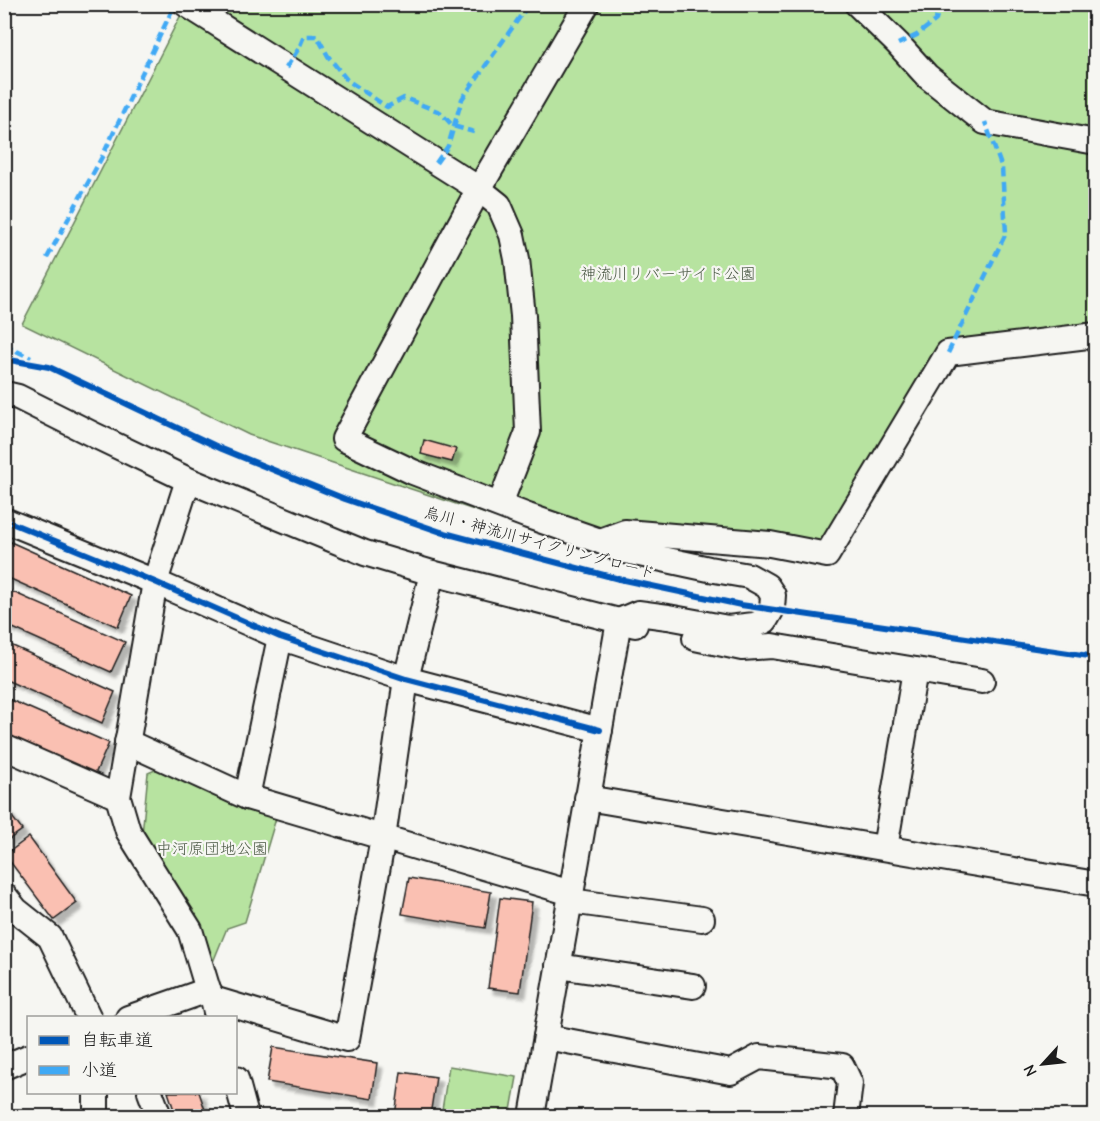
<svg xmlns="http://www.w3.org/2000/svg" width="1100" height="1121" viewBox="0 0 1100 1121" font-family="'Comic Neue','Klee One',sans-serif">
  <defs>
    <filter id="shadow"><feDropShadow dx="5.5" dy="5.5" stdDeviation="1.5" flood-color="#0004"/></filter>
  </defs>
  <rect width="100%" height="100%" fill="#f6f6f2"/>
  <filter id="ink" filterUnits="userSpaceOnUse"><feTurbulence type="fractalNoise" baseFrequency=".0167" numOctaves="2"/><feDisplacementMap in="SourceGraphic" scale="12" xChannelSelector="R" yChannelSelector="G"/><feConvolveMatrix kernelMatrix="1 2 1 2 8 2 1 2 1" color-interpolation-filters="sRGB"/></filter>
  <g filter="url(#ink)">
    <g fill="#b7e3a0" stroke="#6a805e" stroke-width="1.5">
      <path d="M186,5H1095V329L946,346L810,557L516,524L249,435L22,324Z"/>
      <path d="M162,767L277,815L245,922L227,928L213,962L209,960L142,835L148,773Z"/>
      <path d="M449,1066L517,1077L510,1116H441Z"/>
    </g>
    <g fill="#fac0b2" stroke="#1c1c1c" stroke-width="1.5" filter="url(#shadow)">
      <path d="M424,440L456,449L452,462L421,454Z"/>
      <path d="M4,539L131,596L118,627L4,576Z"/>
      <path d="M4,588L125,642L111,672L4,624Z"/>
      <path d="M4,642L115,692L102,723L4,679Z"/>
      <path d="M4,697L109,743L95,774L4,733Z"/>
      <path d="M4,806L22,830L4,843Z"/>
      <path d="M29,837L77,903L54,920L5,855Z"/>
      <path d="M409,878L491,892L485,928L402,914Z"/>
      <path d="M500,898L532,902L520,992L488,988Z"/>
      <path d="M273,1047L377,1063L372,1099L267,1082Z"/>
      <path d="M401,1072L436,1077L430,1116H395Z"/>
      <path d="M168,1092H199L207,1116H176Z"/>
    </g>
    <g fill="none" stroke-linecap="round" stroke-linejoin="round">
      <defs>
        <g id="minor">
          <path d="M186,4L479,189L499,205L512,235L517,259L523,316L528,432L500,504"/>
          <path d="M587,4L475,196L344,439L413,472L528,516L600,541L621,550L709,569L749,576L767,586L773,595L772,609L765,621L754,625L728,628L668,617L638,613L619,621"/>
          <path d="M857,4L898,44L927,76L985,122L1096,142"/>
          <path d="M4,395L5,394L18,397L94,435L188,480L365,553L432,573L635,625"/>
          <path d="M188,480L155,582L118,797L128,831L190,930L208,990L213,999L216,1012"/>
          <path d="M4,520L155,582L280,637L406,679L600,730"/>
          <path d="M600,541L625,532L770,544L827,555L948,353L1096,335"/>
          <path d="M695,638L742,648L772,646L982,681"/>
          <path d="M127,742L247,797L571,893"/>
          <path d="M4,747L118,797"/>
          <path d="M247,797L280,637"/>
          <path d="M587,798L1096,884"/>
          <path d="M885,848L915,670"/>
          <path d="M4,895L16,910L50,937L89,1018"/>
          <path d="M570,901L702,919"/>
          <path d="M558,966L693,986"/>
          <path d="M213,999L347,1039L383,838L406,679L432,573"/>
          <path d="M128,1018L208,990"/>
          <path d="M546,1037L731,1072L759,1057L842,1066L850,1083L846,1116"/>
          <path d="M4,1067L28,1057"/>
          <path d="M236,1079L246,1116"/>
          <path d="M150,1092L159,1116"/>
          <path d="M96,1116V1092"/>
          <path d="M532,1116L619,621"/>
        </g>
      </defs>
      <use href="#minor" stroke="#1c1c1c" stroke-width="28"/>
      <use href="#minor" stroke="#f6f6f2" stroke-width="24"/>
      <g stroke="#3fa9f5" stroke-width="4.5" stroke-dasharray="9 4.5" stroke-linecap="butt">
        <path d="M898,44L917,35L936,20L939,4"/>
        <path d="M286,68L299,48L304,36H317L328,56L347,80L387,107L404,98L440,112L453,126L474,132"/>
        <path d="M436,163L448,146L462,99L529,4"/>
        <path d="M47,258L102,157L175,4"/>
        <path d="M4,345L31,358"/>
        <path d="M948,353L1006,233L1002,168L985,122"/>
      </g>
      <defs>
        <g id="cycleway">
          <path d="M4,359L49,367L222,449L345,499L441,532L619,579L741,605L1096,657"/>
          <path d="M4,520L155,582L280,637L406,679L600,730"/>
        </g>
      </defs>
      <use href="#cycleway" stroke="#f6f6f2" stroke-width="10"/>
      <use href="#cycleway" stroke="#0057b8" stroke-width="6"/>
    </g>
  </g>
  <g text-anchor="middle" stroke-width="4.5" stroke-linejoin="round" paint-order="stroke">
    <g font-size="16" fill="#4a5844" stroke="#f6f6f2">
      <text x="668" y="279">神流川リバーサイド公園</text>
      <text x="212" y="854">中河原団地公園</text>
    </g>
    <g font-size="16" fill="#1c1c1c" stroke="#f6f6f2">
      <text transform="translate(540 542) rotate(15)" y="6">烏川・神流川サイクリングロード</text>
    </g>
  </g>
  <rect width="1100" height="1121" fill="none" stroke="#f6f6f2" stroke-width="24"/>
  <rect x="12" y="12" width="1076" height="1097" fill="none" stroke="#1c1c1c" stroke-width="2" filter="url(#ink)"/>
  <rect x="27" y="1016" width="210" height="78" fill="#f6f6f2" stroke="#9f9f9c" stroke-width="1.5"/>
  <rect x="39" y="1036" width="30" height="9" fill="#0057b8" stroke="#9f9f9c" stroke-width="1.5"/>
  <text x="81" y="1046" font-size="18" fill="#1c1c1c">自転車道</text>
  <rect x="39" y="1066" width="30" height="9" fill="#3fa9f5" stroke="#9f9f9c" stroke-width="1.5"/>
  <text x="81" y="1076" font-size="18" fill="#1c1c1c">小道</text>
  <g transform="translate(1043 1064) rotate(243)" stroke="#f6f6f2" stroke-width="4.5" paint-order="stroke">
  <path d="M0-4.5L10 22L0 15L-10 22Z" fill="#1c1c1c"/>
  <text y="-9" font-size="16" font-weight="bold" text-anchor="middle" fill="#1c1c1c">N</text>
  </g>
</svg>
